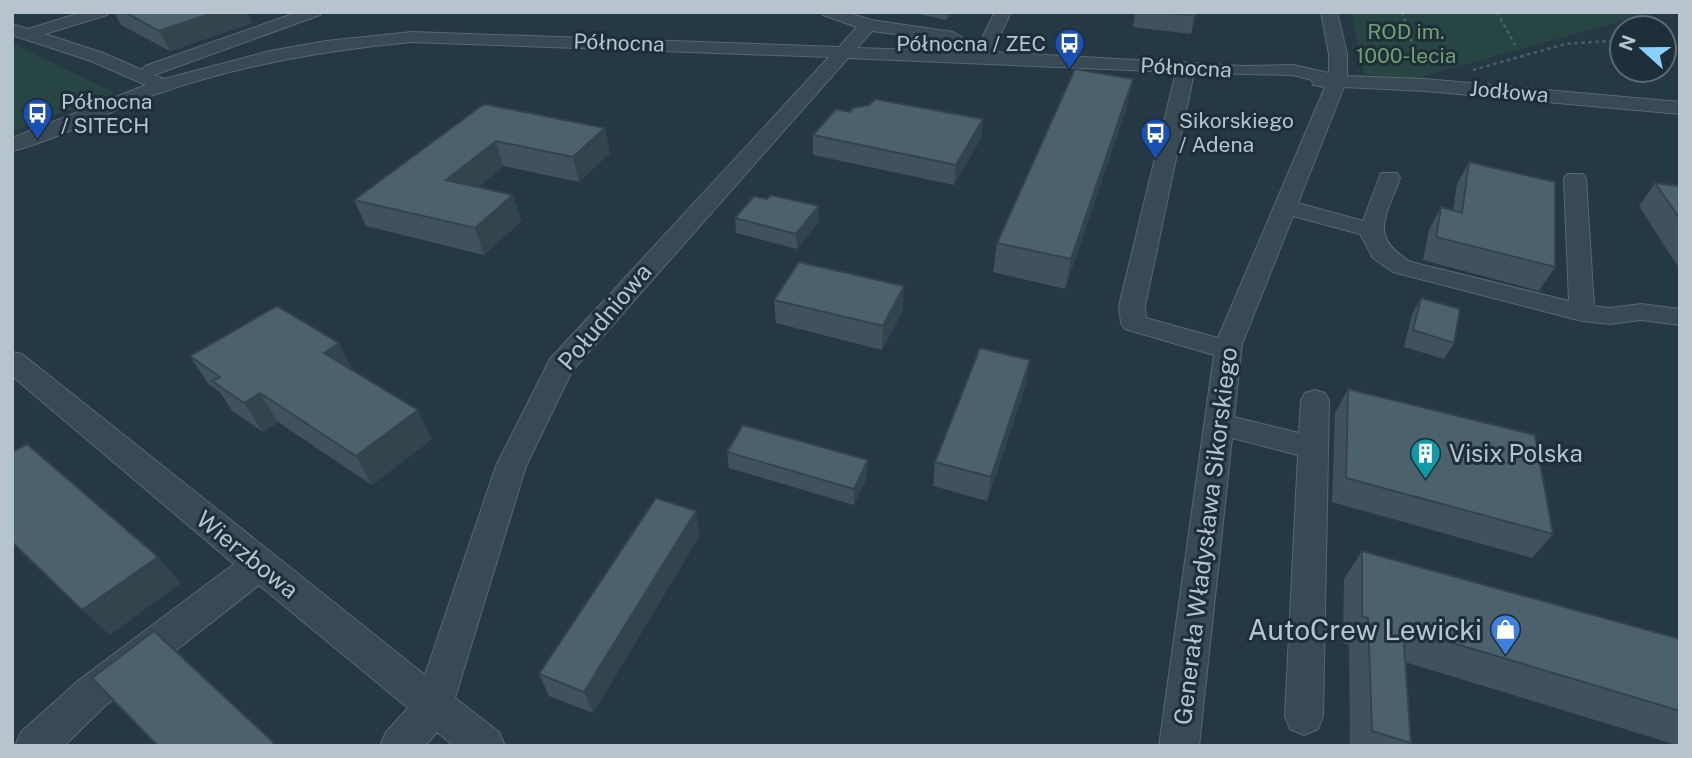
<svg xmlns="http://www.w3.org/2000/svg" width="1692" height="758" viewBox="0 0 1692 758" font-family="'Public Sans',sans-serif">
  <rect width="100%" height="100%" fill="#253944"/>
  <g fill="#274543">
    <path d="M1351,12H1654L1414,79L1364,74Z"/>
    <path d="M12,43L115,93L12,132Z"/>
  </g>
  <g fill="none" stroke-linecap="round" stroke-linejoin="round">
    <defs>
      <path id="minor" d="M83,12H109L107,15L45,34L103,53L142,70L145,66L298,12H322L320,15L154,75L164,79L270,51L326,41L412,32L839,47L857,27L823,15L821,12H846L871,20L953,32L962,37L953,42L872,31L857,48L975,52L995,12H1011L992,52L1243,66L1293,65L1329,73V54L1321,12H1337L1347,54V76L1425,79L1680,102V114L1425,91L1344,87L1298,203L1363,221L1381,173H1397L1400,178C1387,216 1367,237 1411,262L1569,301L1564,179L1567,174H1583L1586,179L1594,306L1610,308L1641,304L1680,309V325L1641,320L1610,324L1582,321L1393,272L1373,258L1360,234L1293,216L1242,344L1234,417L1299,433L1301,400L1305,393L1315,390L1325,393L1329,400L1323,716L1318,729L1304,735L1290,729L1285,716L1298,455L1232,438L1199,746H1159L1214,355L1125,329L1121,323L1119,306L1176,72L848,58L572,371L526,466L455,698L499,732L505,746H454L437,732L425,746H380L386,732L408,708L259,585L105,706L64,746H15L21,732L79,680L234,564L12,376V352L22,354L425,675L496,466L550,359L829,57L412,42C323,50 235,66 151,96C106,112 58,140 12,151V138L146,85L91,61L12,35V24L28,29ZM1194,73L1293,75L1312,80L1313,85L1325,87L1218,338L1146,318L1145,306Z"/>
    </defs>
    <use href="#minor" stroke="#586771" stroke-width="2"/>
    <g stroke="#46615e" stroke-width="2.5" stroke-dasharray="3.5 3.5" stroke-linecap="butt">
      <path d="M1402,12L1417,58"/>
      <path d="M1497,12L1515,45"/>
      <path d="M1664,43L1680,44"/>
      <path d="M1473,70L1565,44L1622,40"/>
    </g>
    <use href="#minor" fill="#3a4a54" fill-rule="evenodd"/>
  </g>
  <g fill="#40535d">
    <path d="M114,12H254L248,14L252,23L170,51L121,25Z"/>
    <path d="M911,12H955L946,20Z"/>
    <path d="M1135,12H1196L1191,34L1133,27Z"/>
    <path d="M484,104L610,153L579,182L503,166L478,187L513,195L521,221L484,255L366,226L354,200Z"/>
    <path d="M1127,106L1065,289L993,272L997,243Z"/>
    <path d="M850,112L983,119L981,138L954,185L813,155V135Z"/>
    <path d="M1469,162L1555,267L1539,291L1423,260L1429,230L1441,207L1453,210L1457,184Z"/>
    <path d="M1655,183L1680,186V270L1639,206Z"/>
    <path d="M735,218L819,221L797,249L736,233Z"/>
    <path d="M1421,298L1454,343L1444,359L1404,347L1412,314Z"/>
    <path d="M774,300L903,310L882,350L776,323Z"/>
    <path d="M190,356L354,371L432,439L372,485L278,422L263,432L232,411L220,392L209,385Z"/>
    <path d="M1026,384L987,501L933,486L935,462Z"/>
    <path d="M1348,389L1553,534L1532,558L1332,502L1335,413Z"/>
    <path d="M727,452L867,477L854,505L729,468Z"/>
    <path d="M700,535L593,713L549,696L539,674Z"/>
    <path d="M1362,551L1680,639V746L1405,662L1411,743L1408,746H1350L1349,645L1343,643L1344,579Z"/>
  </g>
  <g fill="#34444c">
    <path d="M216,12H254L248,14L252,23L170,51L159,31Z"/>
    <path d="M947,12H955L946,20Z"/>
    <path d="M1133,79L1127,106L1065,289L1071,259Z"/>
    <path d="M983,119L981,138L954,185L956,165Z"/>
    <path d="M605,128L610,153L579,182L573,157Z"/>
    <path d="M496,141L503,166L455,206L446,180Z"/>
    <path d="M513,195L521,221L484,255L475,228Z"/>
    <path d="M819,206V221L797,249L796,234Z"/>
    <path d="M904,286L903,310L882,350L883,326Z"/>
    <path d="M339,343L354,372L324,353Z"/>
    <path d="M1030,360L1026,384L987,501L991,477Z"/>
    <path d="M260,393L278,422L263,432L244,403Z"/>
    <path d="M418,410L432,439L372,485L356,456Z"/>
    <path d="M868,460L867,477L854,505V489Z"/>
    <path d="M696,511L700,535L593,713L584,692Z"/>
    <path d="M158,557L181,583L110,635L82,610Z"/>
  </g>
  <g fill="#4b616c" stroke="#34444c" stroke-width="2">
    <path d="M124,12H216L159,31Z"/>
    <path d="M1158,12H1196V16Z"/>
    <path d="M1075,69L1133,79L1071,259L997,243Z"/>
    <path d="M875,99L983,119L956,165L813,135L836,109L850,112L853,108L869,105Z"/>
    <path d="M484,104L605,128L573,157L496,141L446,180L513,195L475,228L354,200Z"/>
    <path d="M1469,162L1555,182V267L1436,237L1441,207L1462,213Z"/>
    <path d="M1655,183L1680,186V219Z"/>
    <path d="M771,195L819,206L796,234L735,218L754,196L767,199Z"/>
    <path d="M799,262L904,286L883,326L774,300Z"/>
    <path d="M1421,298L1460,309L1454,343L1413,330Z"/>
    <path d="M277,306L339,343L324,353L418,410L356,456L260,393L244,403L212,381L220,377L190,356Z"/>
    <path d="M980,348L1030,360L991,477L935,462Z"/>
    <path d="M1348,389L1535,435L1553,534L1346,478Z"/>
    <path d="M743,425L868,460L854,489L727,452Z"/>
    <path d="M27,444L158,557L82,610L12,542V452Z"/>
    <path d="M656,498L696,511L584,692L539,674Z"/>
    <path d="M1362,551L1680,639V711L1403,628L1411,743L1372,731L1368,618L1362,616Z"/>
    <path d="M154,631L274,743L271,746H158L92,678Z"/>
  </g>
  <defs>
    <symbol id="bus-pin" viewBox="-11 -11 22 30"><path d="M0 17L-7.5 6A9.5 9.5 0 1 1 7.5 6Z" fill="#1a4fb4" stroke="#1e2f39"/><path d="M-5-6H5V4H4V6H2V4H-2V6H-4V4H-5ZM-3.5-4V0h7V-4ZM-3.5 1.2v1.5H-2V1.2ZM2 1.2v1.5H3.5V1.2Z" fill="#fff"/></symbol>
    <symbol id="building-pin" viewBox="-11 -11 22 30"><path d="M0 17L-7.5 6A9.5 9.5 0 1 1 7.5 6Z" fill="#0f9aa8" stroke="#1e2f39"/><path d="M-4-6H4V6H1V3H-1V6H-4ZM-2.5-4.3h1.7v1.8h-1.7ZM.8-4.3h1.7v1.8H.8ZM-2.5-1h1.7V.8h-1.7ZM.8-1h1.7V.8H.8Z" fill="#fff"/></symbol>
    <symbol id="shop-pin" viewBox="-11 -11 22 30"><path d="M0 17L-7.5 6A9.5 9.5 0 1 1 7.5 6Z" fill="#3f7fe0" stroke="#1e2f39"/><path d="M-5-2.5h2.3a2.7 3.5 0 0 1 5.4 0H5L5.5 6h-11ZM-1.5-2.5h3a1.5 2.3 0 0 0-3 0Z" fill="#fff"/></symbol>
  </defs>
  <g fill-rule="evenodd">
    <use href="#bus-pin" x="1052" y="26" width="35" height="47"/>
    <use href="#bus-pin" x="20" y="96" width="35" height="47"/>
    <use href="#bus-pin" x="1138" y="116" width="35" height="47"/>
    <use href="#building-pin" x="1408" y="436" width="35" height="47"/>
    <use href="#shop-pin" x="1488" y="612" width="35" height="47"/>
  </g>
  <g text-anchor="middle" stroke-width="6" stroke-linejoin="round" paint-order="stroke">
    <g font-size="21" fill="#6da06e" stroke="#1e2f39">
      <text x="1406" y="39">ROD im.<tspan x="1406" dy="24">1000-lecia</tspan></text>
    </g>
    <g font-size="21" fill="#b7c4cd" stroke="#1e2f39">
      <text transform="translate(619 43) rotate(2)" y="7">Północna</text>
      <text transform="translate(1186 68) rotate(3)" y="7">Północna</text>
      <text transform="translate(1509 92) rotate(5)" y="7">Jodłowa</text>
    </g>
    <g font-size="21" fill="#b7c4cd" stroke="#1e2f39" text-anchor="start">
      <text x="1046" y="51" text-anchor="end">Północna / ZEC</text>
      <text x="61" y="109">Północna<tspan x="61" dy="24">/ SITECH</tspan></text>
      <text x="1179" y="128">Sikorskiego<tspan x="1179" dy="24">/ Adena</tspan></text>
    </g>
    <g font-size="24" fill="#b7c4cd" stroke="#1e2f39">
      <text transform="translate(605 317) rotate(-50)" y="8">Południowa</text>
      <text transform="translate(1206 536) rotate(-83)" y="8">Generała Władysława Sikorskiego</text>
      <text transform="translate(247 555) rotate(39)" y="8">Wierzbowa</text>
    </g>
    <g font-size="24" fill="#b7c4cd" stroke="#1e2f39" text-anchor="start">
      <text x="1449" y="462">Visix Polska</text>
    </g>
    <g font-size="28" fill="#b7c4cd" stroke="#1e2f39" text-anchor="end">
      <text x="1482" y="640">AutoCrew Lewicki</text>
    </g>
  </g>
  <rect width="1692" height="758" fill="none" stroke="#b7c4cd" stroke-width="28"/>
  <g transform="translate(1643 49) rotate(291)"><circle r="33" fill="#1e2f39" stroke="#5b6b74" stroke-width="2"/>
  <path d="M0-5L12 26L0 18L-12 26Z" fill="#8bcffe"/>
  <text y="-10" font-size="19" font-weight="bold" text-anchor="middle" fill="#b7c4cd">N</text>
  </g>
</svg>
